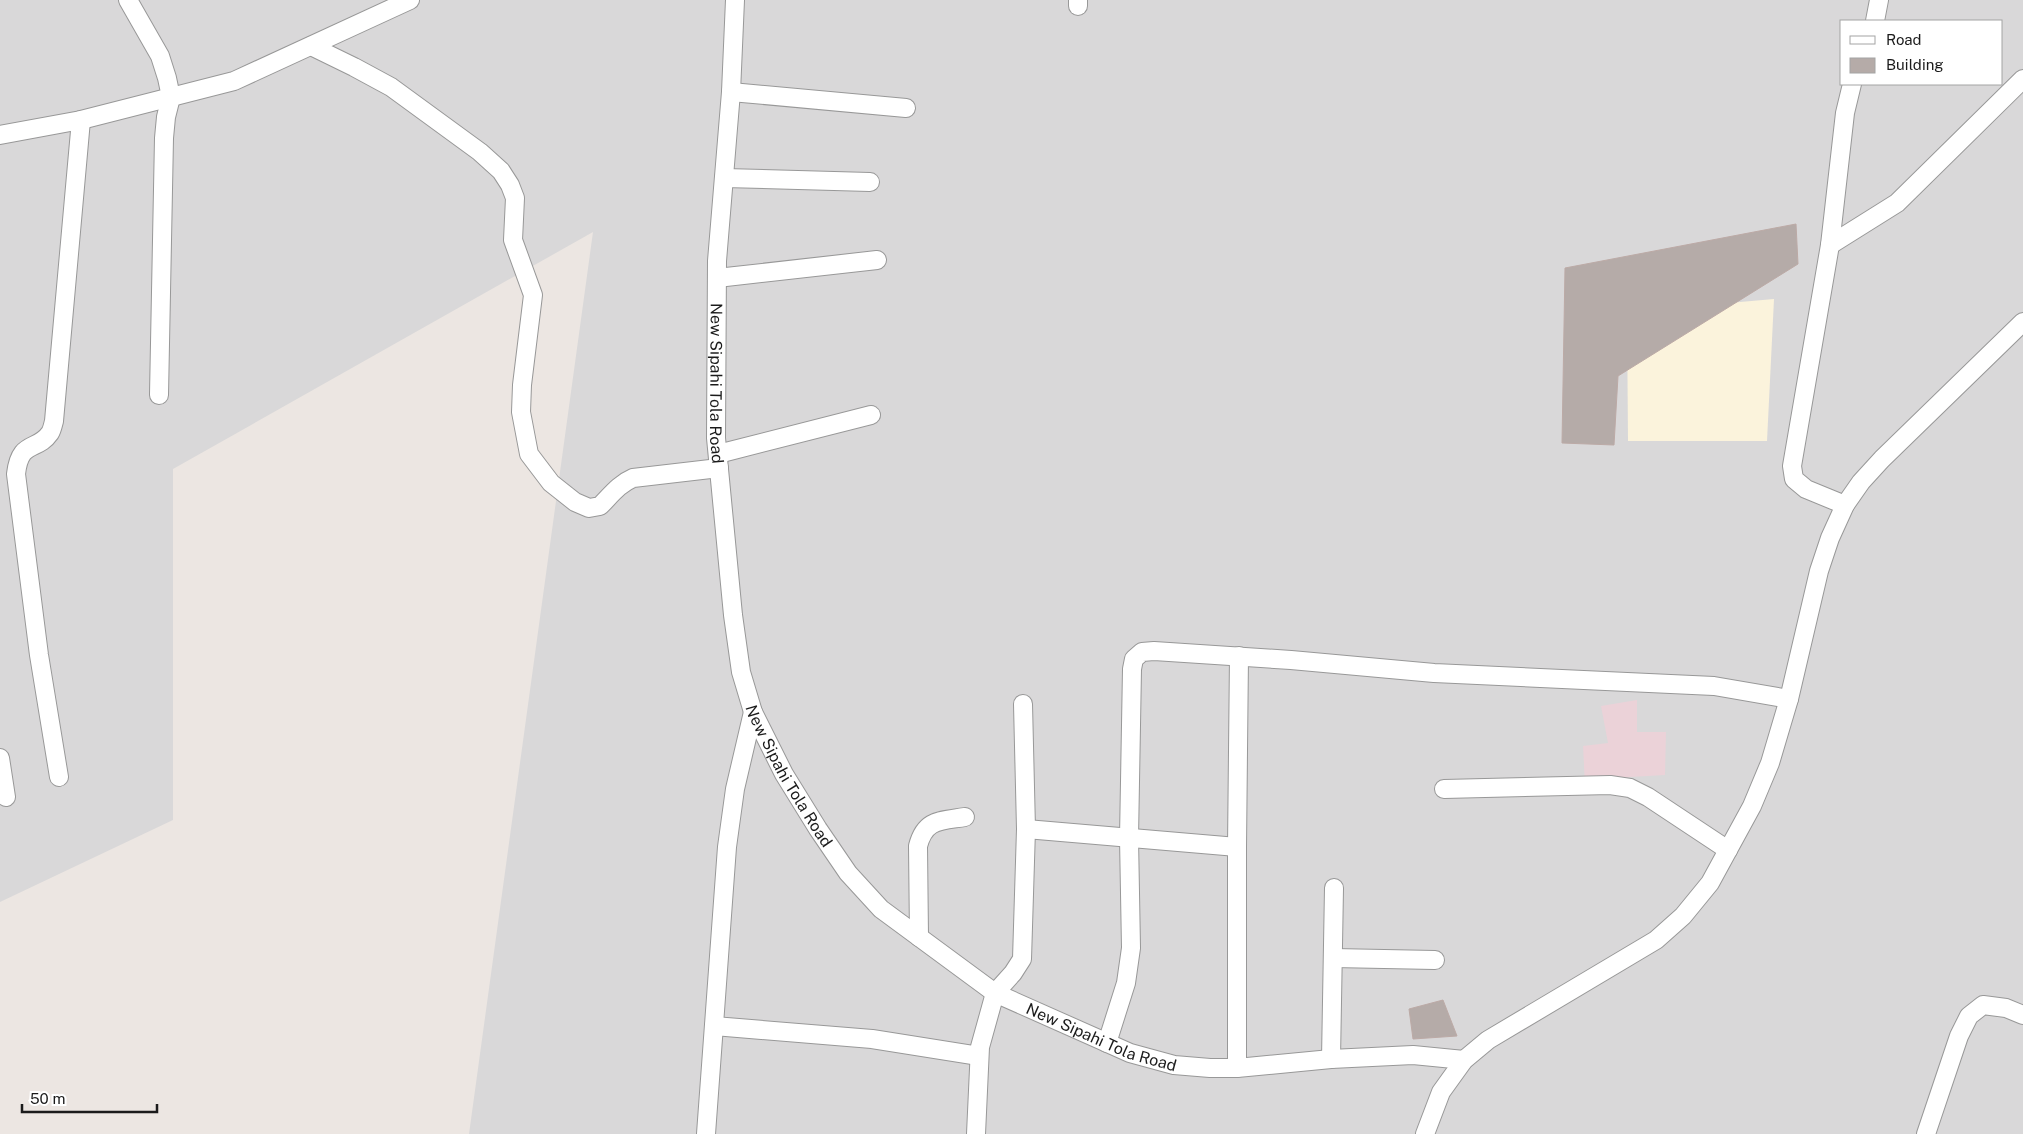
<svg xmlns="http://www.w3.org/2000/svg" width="2023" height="1134" viewBox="0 0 2023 1134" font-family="'Public Sans',sans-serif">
  <rect width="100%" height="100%" fill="#ece6e2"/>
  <path fill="#d9d8d9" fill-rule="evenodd" d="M0,0H2023V1134H469L593,232L173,469V820L0,902ZM1842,21H2002V84H1842Z"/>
  <path fill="#ebd2d8" d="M1637,700V732H1666L1665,775L1630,777L1585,785L1583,746L1608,743L1601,706Z"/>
  <path fill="#fbf3dc" d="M1774,299L1767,441H1628L1627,312Z"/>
  <g fill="#b5aba8" stroke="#bcaaa6">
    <path d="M1796,224L1798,264L1618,376L1614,445L1562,443L1565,268Z"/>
    <path d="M1443,1000L1457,1036L1413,1039L1409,1009Z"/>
  </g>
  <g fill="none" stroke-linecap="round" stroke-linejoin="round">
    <defs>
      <g id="street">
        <path d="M128,0L160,56L167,78L171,97L166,117L164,138L159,395"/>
        <path id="s1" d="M735,0L731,92L717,261L716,438L733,615L741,672L753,712L784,774L818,829L848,873L881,909L995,993L1130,1053L1174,1065L1210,1068H1237L1331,1059L1413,1055L1464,1060"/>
        <path d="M1078,6V0"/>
        <path d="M1875,21L1879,0"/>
        <path d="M311,46L354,67L391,87L480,152L501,171L510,185L515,198L513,240L533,295L522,385L521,412L529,454L551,483L575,502L589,508L600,506C611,495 619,484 633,478L719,468"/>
        <path d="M731,92L906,108"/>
        <path d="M0,135L81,120L234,81L410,0"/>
        <path d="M724,178L870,182"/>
        <path d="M1830,245L1897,203L2023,79"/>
        <path d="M717,278L877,260"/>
        <path d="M718,454L871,415"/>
        <path d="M1845,505L1806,489L1794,479L1792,466L1830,245L1845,113L1852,84"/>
        <path d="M0,758L6,797"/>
        <path d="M59,777L39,655L16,474C20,439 37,452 50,433C52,430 53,425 54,421L81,120"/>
        <path d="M1444,789L1610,785L1630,788L1648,797L1728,850"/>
        <path d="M1026,829L1237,847"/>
        <path d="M919,937L918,846C925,819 940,821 965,817"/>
        <path d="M1333,958L1435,960"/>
        <path d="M714,1026L872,1039L979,1056"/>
        <path d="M1107,1043L1126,983L1131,948L1129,838L1132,669L1134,659L1142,652L1154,651L1291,660L1434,673L1714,686L1789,699"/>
        <path d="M1331,1059L1334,888"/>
        <path d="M1237,1068V847L1239,656"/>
        <path d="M706,1134L727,847L735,789L753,712"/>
        <path d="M976,1134L980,1047L995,993L1013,973L1022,959L1026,829L1023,704"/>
        <path d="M1425,1134L1441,1092L1464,1060L1488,1040L1656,940L1683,916L1710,883L1752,806L1770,763L1789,699L1819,571L1830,538L1845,505L1861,482L1882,459L2023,322"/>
        <path d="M1926,1134L1959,1036L1969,1016L1983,1005L2006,1008L2023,1015"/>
      </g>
    </defs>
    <use href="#street" stroke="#989898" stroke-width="20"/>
    <use href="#street" stroke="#fff" stroke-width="18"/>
  </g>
  <g text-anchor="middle" stroke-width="4" stroke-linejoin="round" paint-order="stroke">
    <g font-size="16" fill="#1b1b1b" stroke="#fff">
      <text dy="6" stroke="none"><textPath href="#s1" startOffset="384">New Sipahi Tola Road</textPath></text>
      <text dy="6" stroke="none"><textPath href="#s1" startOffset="789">New Sipahi Tola Road</textPath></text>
      <text dy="6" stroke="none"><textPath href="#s1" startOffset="1209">New Sipahi Tola Road</textPath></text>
    </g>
  </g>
  <rect x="1840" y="20" width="162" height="65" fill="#ffffff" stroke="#a4a4a4"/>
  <rect x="1850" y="36" width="25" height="8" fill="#ffffff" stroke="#a4a4a4"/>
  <text x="1886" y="45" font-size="15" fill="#1b1b1b">Road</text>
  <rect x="1850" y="58" width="25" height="15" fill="#b5aba8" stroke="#a4a4a4"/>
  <text x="1886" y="70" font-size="15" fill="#1b1b1b">Building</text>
  <path d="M22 1104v8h135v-8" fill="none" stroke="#1b1b1b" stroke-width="2.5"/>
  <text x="30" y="1104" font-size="15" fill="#1b1b1b" stroke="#ffffff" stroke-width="4" paint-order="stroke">50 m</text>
</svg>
